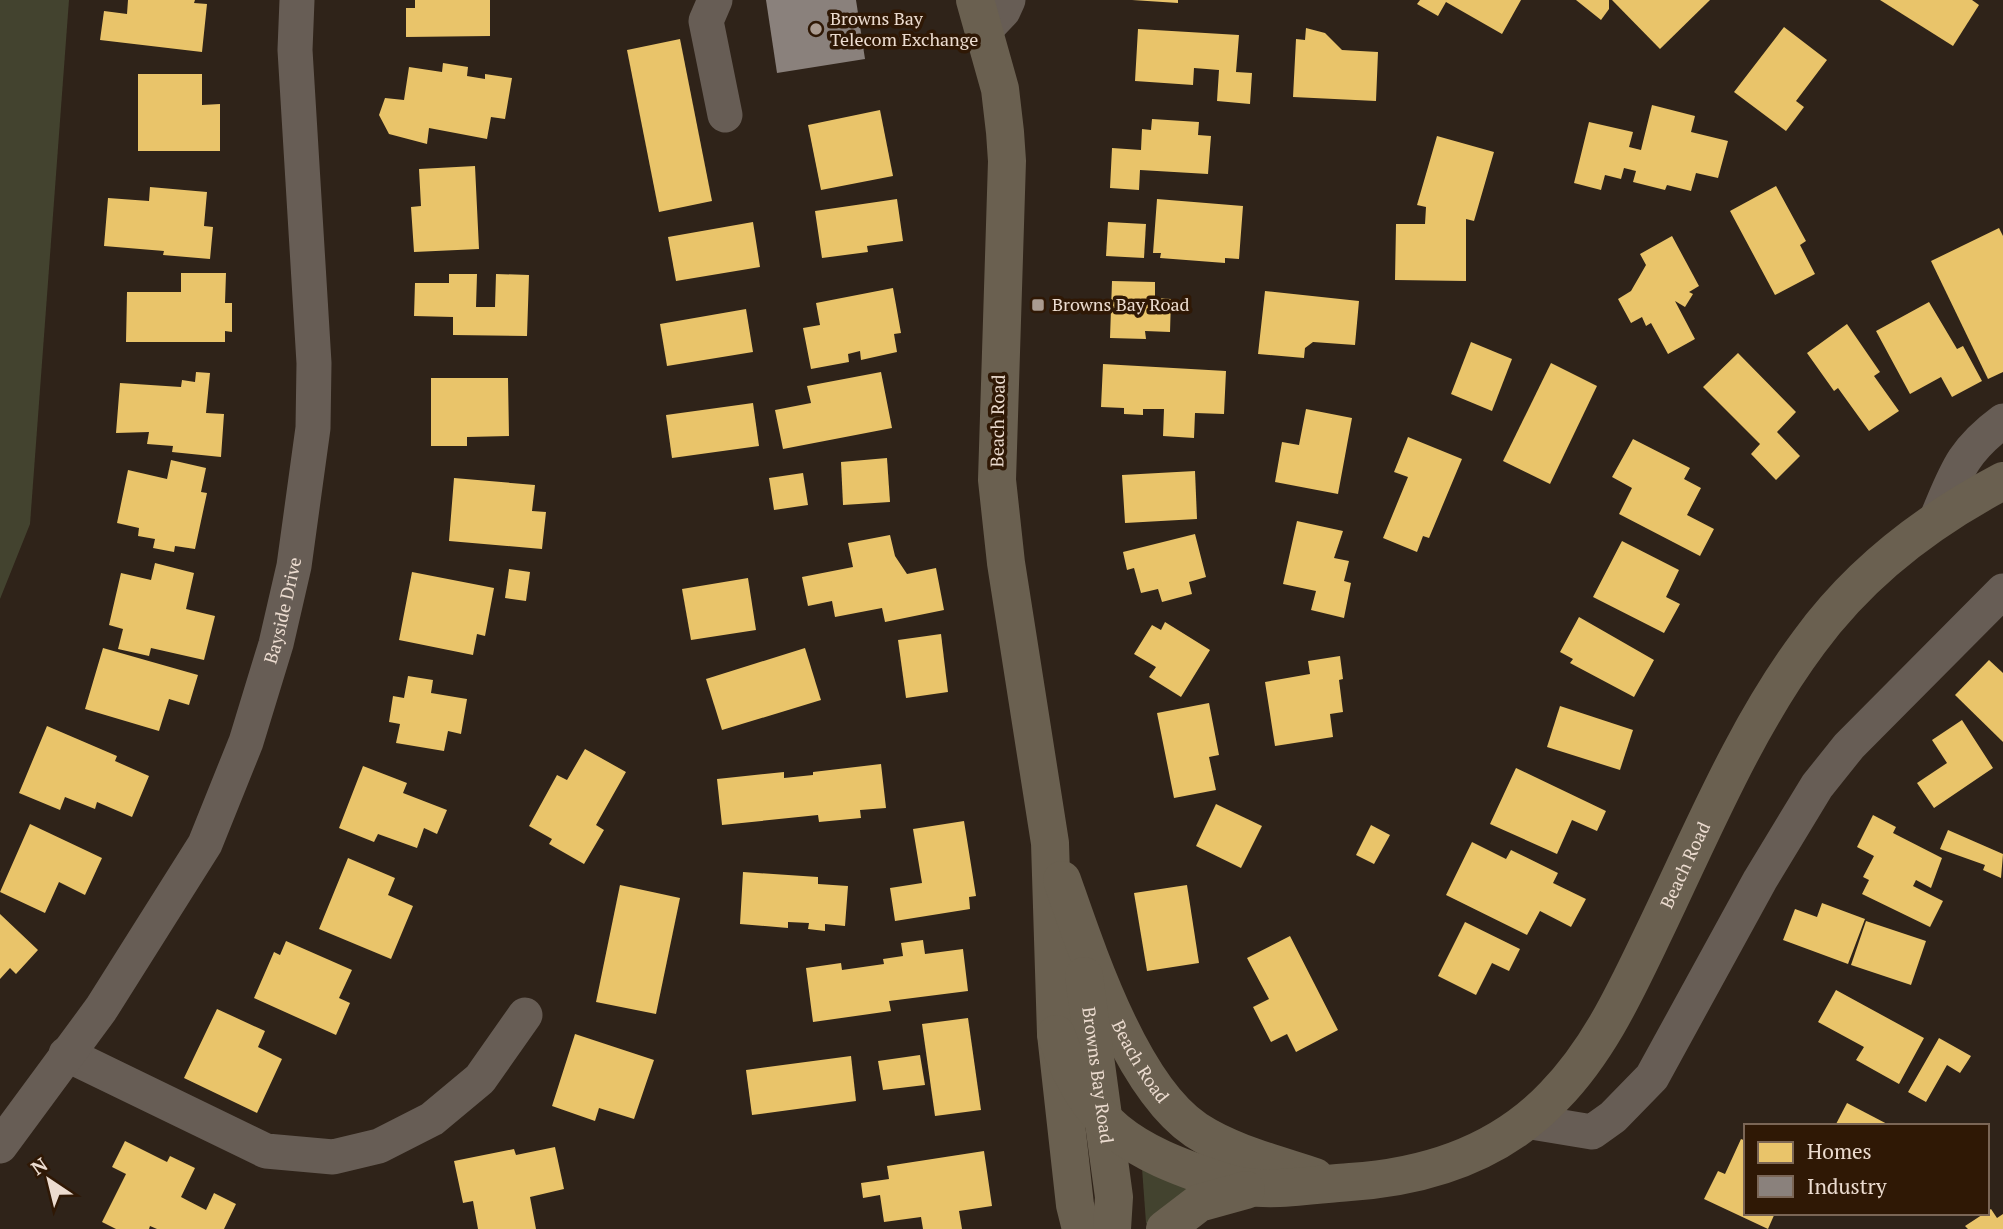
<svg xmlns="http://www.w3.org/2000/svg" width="2003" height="1229" viewBox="0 0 2003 1229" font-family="'PT Serif',serif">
  <rect width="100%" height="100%" fill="#2f2319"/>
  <g fill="#43432f">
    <path d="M0,0H69L30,524L0,599Z"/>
    <path d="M1142,1168L1197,1189L1152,1227L1146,1223Z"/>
  </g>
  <g fill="#e9c46a">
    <path d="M128,0H195L194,3L207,4L202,52L100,40L104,11L127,14Z"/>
    <path d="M415,0H490V36L406,37V8H415Z"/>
    <path d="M1132,0H1178V3Z"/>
    <path d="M1420,0H1521L1502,34L1446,2L1438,16L1417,4Z"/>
    <path d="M1576,0H1609V9L1601,20Z"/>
    <path d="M1612,0H1710L1660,49Z"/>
    <path d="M1880,0H1972L1979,5L1953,46Z"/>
    <path d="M1784,27L1827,60L1796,101L1804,107L1786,131L1734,92Z"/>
    <path d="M1306,28L1325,33L1342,50L1378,52L1376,101L1293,97L1296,39L1305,40Z"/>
    <path d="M1138,29L1239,35L1236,72L1252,73L1250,104L1217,101L1219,70L1194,68L1193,85L1135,81Z"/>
    <path d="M680,39L712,201L659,212L627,50Z"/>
    <path d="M443,63L468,67L467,76L485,79V74L512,78L505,119L491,117L487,139L429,128L427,144L389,134L379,115L385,98L404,100L409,67L442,72Z"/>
    <path d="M138,74H202V105L220,104V151H138Z"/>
    <path d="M1652,105L1695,116L1691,132L1728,141L1718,178L1696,173L1691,191L1667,185L1665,190L1633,182L1636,171L1624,168L1621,179L1605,175L1601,190L1574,183L1589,122L1633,132L1629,147L1641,150Z"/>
    <path d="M880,110L893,176L821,190L808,125Z"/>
    <path d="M1152,119L1199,122L1198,135L1211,136L1208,174L1140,170L1139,190L1110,188L1112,148L1141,150L1142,129L1151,130Z"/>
    <path d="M1437,136L1494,152L1474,221L1466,219V281L1395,280L1396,224H1425L1426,207L1417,205Z"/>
    <path d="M475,166L479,249L414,252L411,207L421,206L419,169Z"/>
    <path d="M1776,186L1806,241L1800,245L1815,274L1775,295L1730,211Z"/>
    <path d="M150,187L207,192L204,226L213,227L210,259L163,255L164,251L104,246L108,198L149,201Z"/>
    <path d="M897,199L903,241L867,246L868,252L822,258L815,211Z"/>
    <path d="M1157,199L1243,206L1239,259L1225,258V263L1160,258L1161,253H1153Z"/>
    <path d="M753,222L760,267L676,281L668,237Z"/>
    <path d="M1108,222L1146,224L1144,258L1106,256Z"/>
    <path d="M1999,228L2003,236V372L1988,379L1931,261Z"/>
    <path d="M1672,236L1699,286L1689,292L1693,294L1685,307L1675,301L1695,339L1668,354L1651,323L1646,326L1642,317L1631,323L1618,299L1631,291L1646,265L1640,254Z"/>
    <path d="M181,273H226L225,303H232V332L225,331V342H126L127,292H181Z"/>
    <path d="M449,274H477L476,307H495L496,274L529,275L527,336L453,335V317L414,316L415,283H449Z"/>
    <path d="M1112,281L1155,282V298L1171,299L1170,332L1145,331L1146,339L1110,338Z"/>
    <path d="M893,288L901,333L894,334L897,352L861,360L860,351L848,354L849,362L811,369L803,328L820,325L816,303Z"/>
    <path d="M1265,291L1359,301L1355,345L1313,342L1305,348L1304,358L1258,354Z"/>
    <path d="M1929,302L1957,349L1963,346L1982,381L1952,397L1941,377L1910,394L1876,331Z"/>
    <path d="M746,309L753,352L667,366L660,324Z"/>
    <path d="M1847,324L1880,372L1874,376L1899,411L1869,431L1838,388L1834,391L1807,353Z"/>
    <path d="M1471,342L1512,359L1492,411L1451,394Z"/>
    <path d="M1738,353L1796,412L1777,432L1800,456L1776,480L1751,454L1760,444L1703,387Z"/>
    <path d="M1551,363L1597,386L1550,484L1503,461Z"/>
    <path d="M1103,364L1226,371L1224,414L1195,413L1194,438L1163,436L1164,409H1143V415L1124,414V408L1101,407Z"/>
    <path d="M196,372L210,373L206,413L224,414L221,457L172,452L173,446L147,444L149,432L116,433L120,383L181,387L182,380L195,382Z"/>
    <path d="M881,372L892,428L783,449L775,410L811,403L807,386Z"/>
    <path d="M431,378H508L509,436L467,437V446H431Z"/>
    <path d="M753,403L759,446L672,458L666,415Z"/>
    <path d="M1306,409L1352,418L1338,494L1275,482L1282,442L1299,445Z"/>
    <path d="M1408,437L1462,459L1429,538L1423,536L1417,552L1383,538L1408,477L1394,472Z"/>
    <path d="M1633,439L1690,468L1684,479L1701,488L1687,515L1714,529L1700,556L1619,514L1632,488L1612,477Z"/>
    <path d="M887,458L890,502L843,505L841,462Z"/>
    <path d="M171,460L206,468L201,492L207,493L195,549L175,546L174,552L153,548L155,539L138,536L139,528L117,523L128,470L167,479Z"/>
    <path d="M1195,471L1197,519L1125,523L1122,475Z"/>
    <path d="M803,473L808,505L774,510L769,478Z"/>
    <path d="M454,478L535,485L532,511L546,512L542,549L449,541Z"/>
    <path d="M1297,521L1343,531L1334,558L1349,561L1344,581L1351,583L1344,618L1311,610L1316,591L1283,584Z"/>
    <path d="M1195,534L1206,577L1189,582L1192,594L1162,602L1158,589L1141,593L1134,568L1127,570L1123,552Z"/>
    <path d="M890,535L895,556L907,574L936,568L944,610L885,622L882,608L835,617L832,601L808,606L802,577L853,567L848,543Z"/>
    <path d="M1622,541L1679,570L1666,597L1680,604L1664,633L1593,597Z"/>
    <path d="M155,563L194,573L186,609L215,616L204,660L151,648L149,656L118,649L123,629L109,625L121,573L151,580Z"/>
    <path d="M509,569L530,572L526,601L505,598Z"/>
    <path d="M412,572L494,588L485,636L477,634L473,655L399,640Z"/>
    <path d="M748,578L756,630L691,640L682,589Z"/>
    <path d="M1579,617L1654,660L1634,697L1570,663L1573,659L1560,652Z"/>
    <path d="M1165,622L1210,650L1181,697L1149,677L1156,667L1134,654L1152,625L1161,630Z"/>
    <path d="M941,634L948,692L906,698L898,640Z"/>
    <path d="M103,648L198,675L189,705L169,699L159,731L85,709Z"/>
    <path d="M805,648L821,700L722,730L706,679Z"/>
    <path d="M1340,656L1343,679L1339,680L1343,712L1330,714L1333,737L1275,746L1265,682L1310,674L1308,661Z"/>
    <path d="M1989,660L2003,673V742L1955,695Z"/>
    <path d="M408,676L433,680L431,693L467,699L461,734L448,731L444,751L396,743L400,724L389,722L393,696L404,698Z"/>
    <path d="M1209,703L1219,755L1209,757L1216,790L1174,798L1157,713Z"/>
    <path d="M1560,706L1633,730L1620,770L1547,747Z"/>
    <path d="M1962,720L1993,768L1934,808L1917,783L1947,763L1932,740Z"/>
    <path d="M47,726L117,756L115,761L149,776L132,817L97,802L95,809L65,797L60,810L19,793Z"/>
    <path d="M585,749L626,772L596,825L604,830L584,864L549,844L552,839L529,826L557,775L567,780Z"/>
    <path d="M881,764L886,808L860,810L861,818L819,822L818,815L722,825L717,779L784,772V778L813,775V772Z"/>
    <path d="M363,766L407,783L403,793L447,810L437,834L424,828L417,848L378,834L374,842L339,828Z"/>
    <path d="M1516,768L1606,811L1597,831L1572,820L1557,854L1490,824Z"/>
    <path d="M1216,804L1262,826L1241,868L1196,846Z"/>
    <path d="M1873,815L1896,827L1893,833L1942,858L1931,888L1916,880L1913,886L1943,901L1930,927L1862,894L1869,880L1863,877L1874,856L1857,847Z"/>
    <path d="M964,821L976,896L969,897L970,909L895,921L890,888L922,883L913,829Z"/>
    <path d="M30,824L102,858L85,895L59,882L45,913L0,892Z"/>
    <path d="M1371,825L1390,835L1374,864L1356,855Z"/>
    <path d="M1948,830L2003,854L2001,878L1983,870L1985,865L1940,849Z"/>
    <path d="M1472,842L1506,859L1511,850L1558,873L1553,883L1586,899L1571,927L1540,911L1527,935L1446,895Z"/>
    <path d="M348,858L395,878L388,895L413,906L391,959L319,929Z"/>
    <path d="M743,872L818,877V884L848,886L845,926L825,924V931L808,929L809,923L788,922V928L740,924Z"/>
    <path d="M620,885L680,898L656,1014L596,1002Z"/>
    <path d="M1187,885L1199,963L1147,971L1134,893Z"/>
    <path d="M1822,903L1865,919L1848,964L1783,940L1795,909L1817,917Z"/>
    <path d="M0,914L38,950L16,974L10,968L0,979Z"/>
    <path d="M1866,921L1926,941L1911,985L1851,965Z"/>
    <path d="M1465,922L1520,949L1509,971L1492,963L1476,995L1438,976Z"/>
    <path d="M1290,936L1338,1030L1296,1052L1287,1034L1271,1042L1253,1007L1269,999L1247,958Z"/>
    <path d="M923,940L925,954L963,949L968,991L889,1001L891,1011L813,1022L806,968L841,963L842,970L884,964L883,959L903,956L901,943Z"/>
    <path d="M286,941L352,970L339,998L350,1003L336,1035L254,998L274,952L280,955Z"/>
    <path d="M1836,990L1924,1038L1899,1084L1856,1060L1864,1047L1818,1022Z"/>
    <path d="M217,1009L265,1031L258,1047L282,1059L257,1113L184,1078Z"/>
    <path d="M968,1018L981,1110L935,1116L922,1024Z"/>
    <path d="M575,1034L654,1060L634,1119L599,1108L595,1121L552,1106Z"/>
    <path d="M1939,1038L1971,1056L1960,1073L1947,1065L1926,1102L1908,1092Z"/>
    <path d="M920,1055L925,1085L883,1090L878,1061Z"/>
    <path d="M851,1056L856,1101L752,1115L746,1070Z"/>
    <path d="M1847,1103L1891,1126H1835Z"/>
    <path d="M1741,1139L1746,1141V1213H1775L1768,1229L1704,1199L1718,1171L1725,1174Z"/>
    <path d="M125,1141L167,1162L170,1156L195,1168L181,1197L206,1210L214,1193L236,1204L224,1229H157L150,1226L149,1229H116L102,1222L126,1174L112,1167Z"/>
    <path d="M555,1147L564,1189L530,1197L536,1229H478L473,1201L463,1203L454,1161L514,1149L516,1155Z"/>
    <path d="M984,1151L992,1206L959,1211L962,1229H923L921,1217L884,1222L880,1195L863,1198L861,1183L889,1179L887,1166Z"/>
    <path d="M1991,1209L1997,1218L2003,1214V1229H1968L1965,1226Z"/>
  </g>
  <path fill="#8a817c" d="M766,0H856L865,59L777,73Z"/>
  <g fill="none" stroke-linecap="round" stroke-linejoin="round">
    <g stroke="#675d55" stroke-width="35">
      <path d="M715,0L706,21L725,115"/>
      <path d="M984,31L1003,11L1008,0"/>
      <path d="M1936,520C1956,473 1961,452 2003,421"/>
      <path d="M66,1054L266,1151L333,1157L379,1146L432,1119L480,1079L525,1015"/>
      <path d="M1526,1121L1592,1132L1613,1117L1652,1077L1760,880L1817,786L1849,746L2003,591"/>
      <path id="s1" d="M0,1146L101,1009L205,844L246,742L276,644L294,566L313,428L314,363L295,50L297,0"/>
    </g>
    <g stroke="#6a6050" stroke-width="38">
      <path d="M975,0L1000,89L1005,132L1007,161L997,480L1006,563L1050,843L1056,1034L1075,1205L1081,1229"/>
      <path id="s2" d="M1062,880C1088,954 1131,1086 1196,1130C1231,1153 1276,1164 1315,1177"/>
      <path id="s3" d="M1084,976L1114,1197L1112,1229"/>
      <path id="s4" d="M1056,1034C1088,1127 1130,1151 1221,1181C1262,1195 1307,1185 1350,1182C1426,1177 1500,1153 1554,1096C1601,1048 1628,986 1657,926C1703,830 1745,728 1809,642C1860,572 1927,521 2003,481"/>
      <path d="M1165,1229L1199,1203L1246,1190"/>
    </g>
  </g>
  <g fill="#aa9b90" stroke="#2f1805" stroke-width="2.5">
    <circle cx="816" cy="29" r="7"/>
    <rect x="1031" y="298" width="14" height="14" rx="3.5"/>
  </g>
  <g text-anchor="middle" stroke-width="7" stroke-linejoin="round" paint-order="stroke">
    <g font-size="18" fill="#ecdcd0" stroke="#2f1805" text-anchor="start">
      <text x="830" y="25">Browns Bay<tspan x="830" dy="21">Telecom Exchange</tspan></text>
      <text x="1052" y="311">Browns Bay Road</text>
    </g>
    <g font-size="18" fill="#ecdcd0" stroke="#2f1805">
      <text transform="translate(998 421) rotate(-89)" y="6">Beach Road</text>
      <text dy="6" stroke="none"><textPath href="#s1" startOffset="612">Bayside Drive</textPath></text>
      <text dy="6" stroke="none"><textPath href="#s4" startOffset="856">Beach Road</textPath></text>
      <text dy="6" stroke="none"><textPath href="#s2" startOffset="198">Beach Road</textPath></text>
      <text dy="6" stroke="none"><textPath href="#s3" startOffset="100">Browns Bay Road</textPath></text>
    </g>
  </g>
  <rect x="1744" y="1124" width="245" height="91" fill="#2f1805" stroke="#7b6656" stroke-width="2"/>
  <rect x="1758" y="1142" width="35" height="21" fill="#e9c46a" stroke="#7b6656" stroke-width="2"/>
  <text x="1807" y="1159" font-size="21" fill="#ecdcd0">Homes</text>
  <rect x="1758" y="1176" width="35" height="21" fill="#8a817c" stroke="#7b6656" stroke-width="2"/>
  <text x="1807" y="1194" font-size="21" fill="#ecdcd0">Industry</text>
  <g transform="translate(49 1180) rotate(325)" stroke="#2f1805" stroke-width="5" paint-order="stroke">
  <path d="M0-5L12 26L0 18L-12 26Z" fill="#ecdcd0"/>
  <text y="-10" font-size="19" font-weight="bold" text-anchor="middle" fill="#ecdcd0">N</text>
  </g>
</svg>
